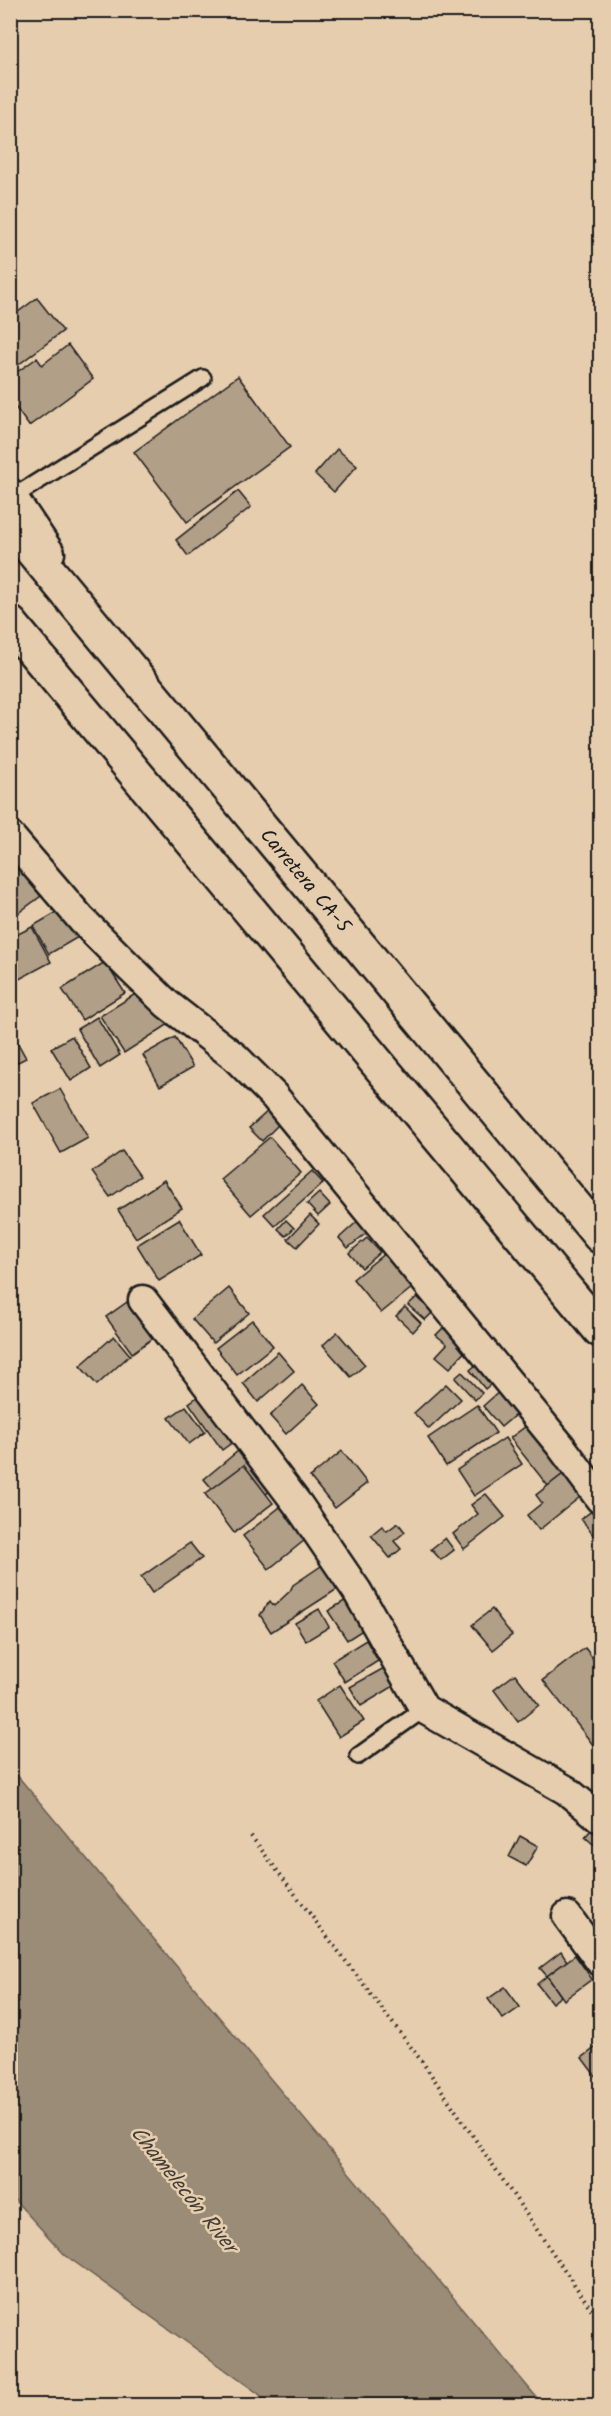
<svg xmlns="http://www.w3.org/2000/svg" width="611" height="2416" viewBox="0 0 611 2416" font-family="Kalam,sans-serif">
  <rect width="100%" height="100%" fill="#e6cdae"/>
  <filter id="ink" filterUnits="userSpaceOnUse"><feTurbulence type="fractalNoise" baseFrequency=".0167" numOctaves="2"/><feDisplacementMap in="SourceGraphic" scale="12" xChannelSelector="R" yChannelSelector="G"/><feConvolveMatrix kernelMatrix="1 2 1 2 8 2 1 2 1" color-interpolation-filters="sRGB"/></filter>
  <g filter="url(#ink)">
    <path fill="#9b8c78" stroke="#685f53" stroke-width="1.5" d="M11,1768L543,2405H267L259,2394L65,2255L11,2196Z"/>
    <g fill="#b19f88" stroke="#1c1c1c" stroke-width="1.5">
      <path d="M37,298L63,331L10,371V318Z"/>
      <path d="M68,345L93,379L29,426L10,400V377L37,358L42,365Z"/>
      <path d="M238,376L290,447L187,522L134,452Z"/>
      <path d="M337,449L357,466L334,492L315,474Z"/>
      <path d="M238,491L251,507L188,556L176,540Z"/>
      <path d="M12,858L41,896L10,919V859Z"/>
      <path d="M64,908L80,936L49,954L33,926Z"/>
      <path d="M32,927L51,962L10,984V938Z"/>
      <path d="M105,962L125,993L82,1020L62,989Z"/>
      <path d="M145,988L169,1024L124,1053L100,1016Z"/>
      <path d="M97,1017L120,1055L100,1068L77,1029Z"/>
      <path d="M10,1029L26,1058L10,1066Z"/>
      <path d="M72,1036L91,1068L71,1081L51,1048Z"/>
      <path d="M175,1037L193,1067L160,1086L143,1055Z"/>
      <path d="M60,1089L88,1138L61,1153L33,1103Z"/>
      <path d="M269,1110L281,1122L262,1141L249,1128Z"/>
      <path d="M270,1137L301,1173L251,1215L220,1179Z"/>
      <path d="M122,1151L140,1176L110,1197L92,1172Z"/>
      <path d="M312,1171L323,1183L275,1226L264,1214Z"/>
      <path d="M164,1180L182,1208L136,1238L118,1210Z"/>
      <path d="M319,1193L330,1205L318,1216L307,1204Z"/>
      <path d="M310,1215L319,1224L297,1247L288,1239Z"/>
      <path d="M179,1219L201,1255L159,1281L137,1245Z"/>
      <path d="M360,1219L370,1230L348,1248L339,1238Z"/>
      <path d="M286,1220L294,1228L286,1236L278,1229Z"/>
      <path d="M367,1238L380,1252L362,1268L349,1253Z"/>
      <path d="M385,1253L413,1287L381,1313L353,1279Z"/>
      <path d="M229,1288L249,1313L213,1343L192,1319Z"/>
      <path d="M137,1295L163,1331L132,1353L106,1317Z"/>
      <path d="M417,1297L433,1312L425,1320L408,1305Z"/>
      <path d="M405,1307L421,1323L413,1332L396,1316Z"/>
      <path d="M252,1320L273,1346L237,1375L216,1348Z"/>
      <path d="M443,1328L467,1349L450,1368L436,1356L447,1344L436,1335Z"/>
      <path d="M337,1332L365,1365L351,1377L323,1345Z"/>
      <path d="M114,1336L130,1355L97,1385L80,1366Z"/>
      <path d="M278,1352L294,1371L258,1402L243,1383Z"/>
      <path d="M477,1364L492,1383L485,1389L470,1370Z"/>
      <path d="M462,1372L482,1393L475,1400L455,1378Z"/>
      <path d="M446,1384L461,1399L429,1429L414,1413Z"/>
      <path d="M302,1385L319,1404L286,1434L270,1416Z"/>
      <path d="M207,1390L241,1436L222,1450L189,1403Z"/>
      <path d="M501,1390L520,1411L501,1427L483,1406Z"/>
      <path d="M477,1405L496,1433L446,1466L428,1438Z"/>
      <path d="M186,1406L205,1432L189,1444L169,1418Z"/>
      <path d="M529,1424L567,1471L548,1486L510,1438Z"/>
      <path d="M505,1438L522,1464L474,1496L457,1470Z"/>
      <path d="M244,1446L277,1485L237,1518L204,1479Z"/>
      <path d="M342,1451L367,1483L335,1508L310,1477Z"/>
      <path d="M244,1465L273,1503L234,1533L205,1494Z"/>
      <path d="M567,1471L585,1493L539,1530L527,1515L542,1503L536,1495Z"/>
      <path d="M486,1494L505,1517L464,1549L453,1534L478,1514L471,1505Z"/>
      <path d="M284,1504L310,1536L269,1569L243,1536Z"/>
      <path d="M600,1505V1544L581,1519Z"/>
      <path d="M398,1523L405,1532L394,1541L401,1549L390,1558L371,1535L382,1526L387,1531Z"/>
      <path d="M445,1538L454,1550L441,1560L431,1549Z"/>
      <path d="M190,1543L202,1558L152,1593L141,1577Z"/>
      <path d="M327,1562L342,1586L271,1632L260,1615L270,1601L274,1606L290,1591L293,1585Z"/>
      <path d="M351,1597L369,1626L347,1640L328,1611Z"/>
      <path d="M319,1609L329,1627L306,1641L295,1623Z"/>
      <path d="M492,1609L512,1635L493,1650L472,1625Z"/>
      <path d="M366,1640L378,1661L345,1682L332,1661Z"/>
      <path d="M585,1648L600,1668V1748L597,1750L543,1680Z"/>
      <path d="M384,1668L394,1686L361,1706L350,1687Z"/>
      <path d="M515,1674L539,1705L518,1722L494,1690Z"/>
      <path d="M340,1685L364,1721L339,1737L316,1701Z"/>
      <path d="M596,1824L600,1827V1850L585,1837Z"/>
      <path d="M520,1836L538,1846L526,1866L509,1857Z"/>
      <path d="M561,1952L567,1961L547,1976L540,1968Z"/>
      <path d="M575,1955L592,1979L564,2000L547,1976Z"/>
      <path d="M547,1976L561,1996L552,2003L537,1984Z"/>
      <path d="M505,1987L520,2007L503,2019L488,1999Z"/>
      <path d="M600,2044V2082L582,2058Z"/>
    </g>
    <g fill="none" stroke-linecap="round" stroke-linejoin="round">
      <defs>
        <g id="lane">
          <path d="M13,497L203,378"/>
          <path d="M358,1756L424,1709"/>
        </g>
        <g id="street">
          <path d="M10,493L50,553"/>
          <path d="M10,836L82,920L129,967L167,1004L235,1057L274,1096L560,1445L600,1499"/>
          <path d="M143,1300L299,1506L357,1591L424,1709L566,1790L600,1818"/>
          <path d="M567,1916L600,1961"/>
        </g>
        <g id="highway">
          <path d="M10,524L600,1236"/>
          <path d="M10,623L600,1330"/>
        </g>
      </defs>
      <use href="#lane" stroke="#1c1c1c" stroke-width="20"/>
      <use href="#street" stroke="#1c1c1c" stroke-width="33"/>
      <use href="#highway" stroke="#1c1c1c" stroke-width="38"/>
      <path stroke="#1c1c1c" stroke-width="4" stroke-dasharray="1.5 4.5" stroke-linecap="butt" d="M251,1836L423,2063L600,2322"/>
      <use href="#lane" stroke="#e6cdae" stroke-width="15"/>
      <use href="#street" stroke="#e6cdae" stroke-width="28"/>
      <use href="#highway" stroke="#e6cdae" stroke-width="33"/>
    </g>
  </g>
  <g text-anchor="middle" stroke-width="5" stroke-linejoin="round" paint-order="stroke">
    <g font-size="20" fill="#1c1c1c" stroke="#e6cdae">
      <text transform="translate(306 880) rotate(50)" y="7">Carretera CA-5</text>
    </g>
    <g font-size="21" font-style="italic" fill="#423e38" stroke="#e6cdae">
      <text transform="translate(184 2189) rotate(51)" y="7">Chamelecón River</text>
    </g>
  </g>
  <rect width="611" height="2416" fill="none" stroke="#e6cdae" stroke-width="36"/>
  <rect x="18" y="18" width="575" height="2380" fill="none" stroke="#1c1c1c" stroke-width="2" filter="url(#ink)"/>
</svg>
